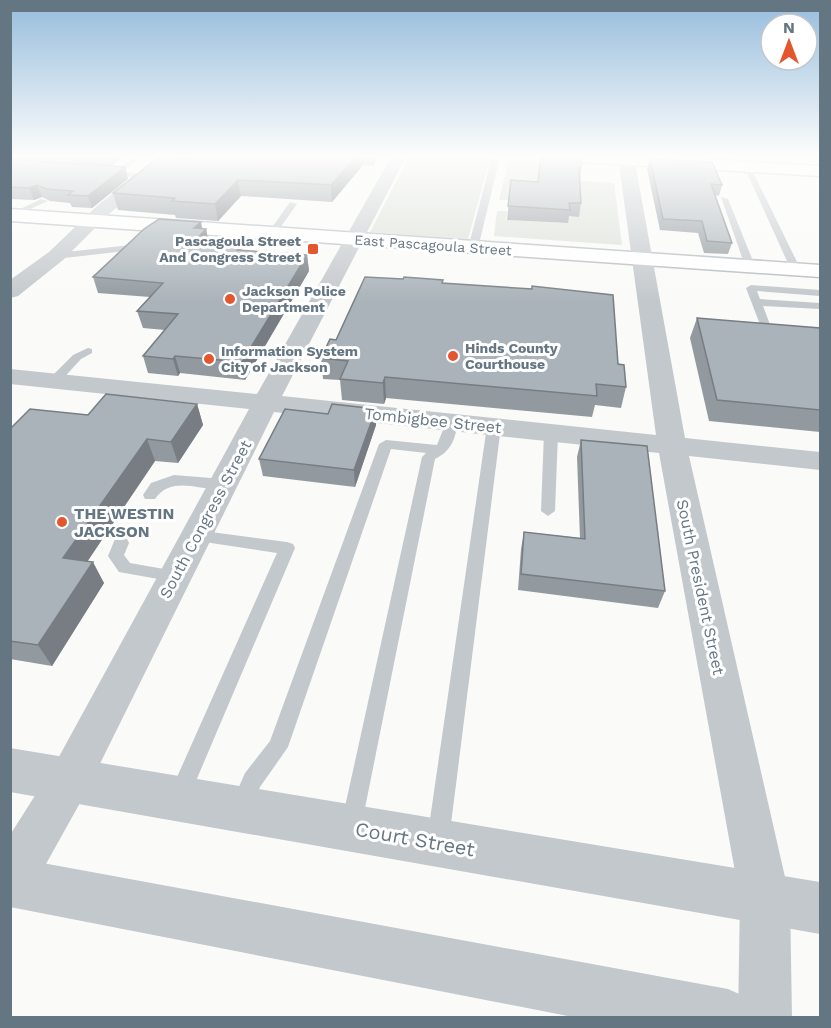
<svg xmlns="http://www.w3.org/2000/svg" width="831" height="1028" viewBox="0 0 831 1028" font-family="'Work Sans',sans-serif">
  <rect width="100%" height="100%" fill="#fafaf8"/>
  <g fill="#dadfd7">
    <path d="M409,157L490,158L468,239L370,232Z"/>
    <path d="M509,159L540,161L558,179L614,183L622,245L494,236L497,211H507L506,220L567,223L509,200H499Z"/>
  </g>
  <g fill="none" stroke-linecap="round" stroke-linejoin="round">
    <defs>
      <g id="secondary">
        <path d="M572,157H668L820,166V176L580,162Z"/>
        <path d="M10,209L820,265V277L10,221Z"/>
      </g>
    </defs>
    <use href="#secondary" stroke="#b3babf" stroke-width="3"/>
    <g fill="#c3c8cc" fill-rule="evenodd">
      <path d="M133,157H141L123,172L146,174H149V178L116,176L103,173L115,171Z"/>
      <path d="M492,157H500L478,248L473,251L468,248Z"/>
      <path d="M743,164L750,166L801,270L799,272L791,270Z"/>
      <path d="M721,197L728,199L755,266L753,268L745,266Z"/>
      <path d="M41,199L48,201L10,218V214Z"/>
      <path d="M290,202L297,204L275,235H269L268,233Z"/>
      <path d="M141,239L146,242L134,250L56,259L51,256L56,253L131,245Z"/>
      <path d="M751,285L820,290V296L757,291L760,299L820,303V309L763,306L772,330L783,334L777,337L764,335L746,288Z"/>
      <path d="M88,348L92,349V353L81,359L58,384H50V378L73,355Z"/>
      <path d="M452,418L458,422C455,440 451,451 435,459L360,833L352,836L344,833L341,825L422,457L426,453L391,449L288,747L260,787L250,813L242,816L234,813L231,805L245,773L270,741L379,444L386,440L437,445L446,422Z"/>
      <path d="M494,422L501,426L449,840L446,848L438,851L430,848L427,840L487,426Z"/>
      <path d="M551,429L558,433L555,511L548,516L541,511L544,433Z"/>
      <path d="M174,475L223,479L230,484C217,501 175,469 155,499H145L143,495L151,483Z"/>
      <path d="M196,530L287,542L293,544L295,548L187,802L180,806L173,802L169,795L277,553L191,540L188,536L191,532Z"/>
      <path d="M121,537L127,539L129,543L124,555L130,563L181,572L183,576L181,580L175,582L119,572L108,556L115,539Z"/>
    </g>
    <path fill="#c3c8cc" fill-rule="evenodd" d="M391,157H406L282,396L656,435L618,157H634L685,438L820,452V470L689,456L790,899L792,1018H738L740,899L659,453L274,412L85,794L27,898L10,905V835L55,764L249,409L10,384V369L257,394Z"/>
    <g fill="#c3c8cc" fill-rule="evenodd">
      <path d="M160,157H178L110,213L63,260L18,296L10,298V280L49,252L98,205Z"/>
      <path d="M10,748L820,882V934L10,792Z"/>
      <path d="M10,857L728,989L748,998L756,1018H578L10,907Z"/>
    </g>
    <use href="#secondary" fill="#fff" fill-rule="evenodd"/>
  </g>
  <g fill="#929a9f">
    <path d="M10,157H123L112,165V167H125L128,179L92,208L72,207L70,203L50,201L42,197L34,200L10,199Z"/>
    <path d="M195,157H378L373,166L363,165L332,202L241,196L218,221L176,218L175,215L118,210L113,193Z"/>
    <path d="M541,157L581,168L580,180L581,203L579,217L569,216L568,223L507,220L511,180L538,182Z"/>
    <path d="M650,159L722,185L719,196L715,195L732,243L728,254L704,253L698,233L660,230L647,169Z"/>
    <path d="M202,229H206L209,243L241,246L242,251L307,255L309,271L245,380L180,373L178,376L148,373L143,356L165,330L143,328L137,311L150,297L98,293L93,277Z"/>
    <path d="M443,280V283L618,364L626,387L621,408L595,405L592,417L386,398L384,404L342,400L340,380L323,379L321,358L336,340Z"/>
    <path d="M697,318L820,328V432L709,421L690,338Z"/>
    <path d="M197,404L203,425L178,463L155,461L87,561L104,583L52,666L10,659V429L88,415Z"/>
    <path d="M376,409V425L355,487L263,476L259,459L328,414Z"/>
    <path d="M581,440L665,591L658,608L518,590L521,549L524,532L580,538L577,457Z"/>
  </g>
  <g fill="#777d82">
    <path d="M105,157H123L112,165L110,158Z"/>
    <path d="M356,157H363V165L332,202L331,185Z"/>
    <path d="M373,157H378L373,166Z"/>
    <path d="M125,167L128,179L92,208L88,196Z"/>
    <path d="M238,180L241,196L218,221L215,204Z"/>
    <path d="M37,185L42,197L34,200L29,188Z"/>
    <path d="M201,222L203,232L206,229L209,245L194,242V228Z"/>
    <path d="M307,255L309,271L245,380L242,362Z"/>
    <path d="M175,356L180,373L178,376L173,359Z"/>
    <path d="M385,377L386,398L384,404L383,383Z"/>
    <path d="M197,404L203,425L178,463L171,442Z"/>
    <path d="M376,409V425L355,487L354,470Z"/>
    <path d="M147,439L155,461L75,580L63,558Z"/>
    <path d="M93,562L104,583L52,666L38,645Z"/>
  </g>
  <g fill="#aab3b9" stroke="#777d82" stroke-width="1.5">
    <path d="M159,157L194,158L195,157H356L331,185L238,180L215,204L172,201L175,198L113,193Z"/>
    <path d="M541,157H581V168H579L581,203H569L570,210L508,206L511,180L538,182Z"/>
    <path d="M650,159L712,162L722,185L711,184L732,243L707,241L702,221L663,219Z"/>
    <path d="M10,160L125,167L88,196L68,195L73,191L46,189L37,185L29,188L10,187Z"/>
    <path d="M159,219L201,222L194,228L206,229L194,242L241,246L237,250L307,255L242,362L175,356L173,359L143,356L178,314L137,311L163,283L93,277L144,229Z"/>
    <path d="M365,277L403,279L404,277L443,280L442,283L532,289V286L613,295L618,364L624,365L626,387L596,384L597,396L385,377L383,383L340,379L348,361L321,358L330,339L336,340Z"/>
    <path d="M697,318L820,328V410L717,400Z"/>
    <path d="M106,394L197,404L171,442L147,439L63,558L93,562L38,645L10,641V429L30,409L88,415Z"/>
    <path d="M332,404L376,409L354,470L259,459L285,409L328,414Z"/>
    <path d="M581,440L647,446L665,591L521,574L524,532L585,539Z"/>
  </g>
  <linearGradient id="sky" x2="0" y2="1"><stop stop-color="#96bcdc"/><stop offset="0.52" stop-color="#fdfdfc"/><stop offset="1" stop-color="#fdfdfc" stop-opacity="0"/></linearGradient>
  <rect width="831" height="301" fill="url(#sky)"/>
  <g fill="#e4572e" stroke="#fff" stroke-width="2">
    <rect x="307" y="243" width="12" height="12" rx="3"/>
    <circle cx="230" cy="299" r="6"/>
    <circle cx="453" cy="356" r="6"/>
    <circle cx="209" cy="359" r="6"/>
    <circle cx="62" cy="522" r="6"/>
  </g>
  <g text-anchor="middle" stroke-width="6" stroke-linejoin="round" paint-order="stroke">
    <g font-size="14" font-weight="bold" fill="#657683" stroke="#fff" text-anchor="start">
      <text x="301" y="246" text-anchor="end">Pascagoula Street<tspan x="301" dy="16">And Congress Street</tspan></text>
      <text x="242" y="296">Jackson Police<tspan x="242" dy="16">Department</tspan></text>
      <text x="465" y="353">Hinds County<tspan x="465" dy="16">Courthouse</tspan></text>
      <text x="221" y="356">Information System<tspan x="221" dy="16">City of Jackson</tspan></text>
    </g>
    <g font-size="14" fill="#657683" stroke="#fff">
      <text transform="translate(433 245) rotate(4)" y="5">East Pascagoula Street</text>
    </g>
    <g font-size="16" fill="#657683" stroke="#fff">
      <text transform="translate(433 420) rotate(6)" y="6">Tombigbee Street</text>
      <text transform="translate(205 519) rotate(-62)" y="6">South Congress Street</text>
      <text transform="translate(701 587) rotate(78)" y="6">South President Street</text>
    </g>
    <g font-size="16" font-weight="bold" fill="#657683" stroke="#fff" text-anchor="start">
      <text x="74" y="519">THE WESTIN<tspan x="74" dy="18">JACKSON</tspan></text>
    </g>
    <g font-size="20" fill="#657683" stroke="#fff">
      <text transform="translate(415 839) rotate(10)" y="7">Court Street</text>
    </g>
  </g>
  <rect width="831" height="1028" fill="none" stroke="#657683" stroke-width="24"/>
  <g transform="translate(789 42)"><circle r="28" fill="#ffffff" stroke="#c1c8cd" stroke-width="1.5"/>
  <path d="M0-4.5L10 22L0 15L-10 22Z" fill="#e4572e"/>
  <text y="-9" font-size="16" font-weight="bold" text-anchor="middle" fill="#657683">N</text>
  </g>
</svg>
